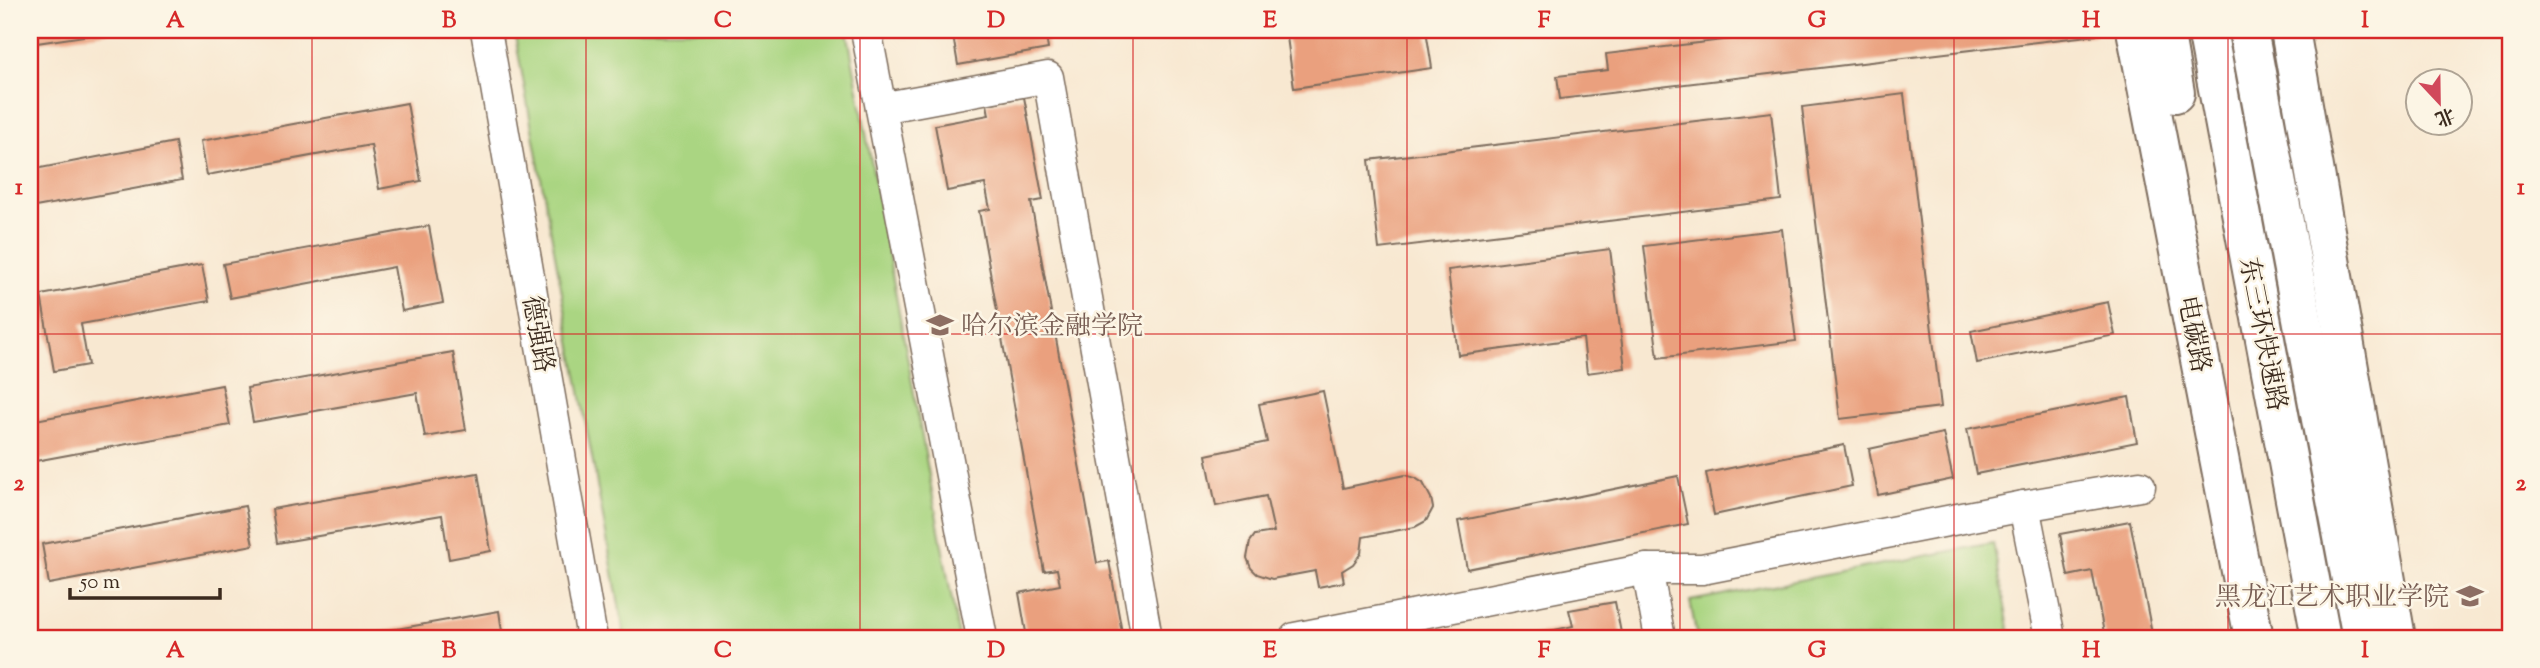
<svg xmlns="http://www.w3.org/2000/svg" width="2540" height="668" viewBox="0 0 2540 668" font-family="'Sorts Mill Goudy','Noto Serif SC',serif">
  <rect width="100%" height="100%" fill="#fcf5e5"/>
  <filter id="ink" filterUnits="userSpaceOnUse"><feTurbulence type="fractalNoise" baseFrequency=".0143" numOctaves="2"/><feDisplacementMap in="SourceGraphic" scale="14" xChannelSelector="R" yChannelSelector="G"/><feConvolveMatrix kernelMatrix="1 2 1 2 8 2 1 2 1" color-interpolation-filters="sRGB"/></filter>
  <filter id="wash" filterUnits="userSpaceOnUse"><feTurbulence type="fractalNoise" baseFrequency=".00686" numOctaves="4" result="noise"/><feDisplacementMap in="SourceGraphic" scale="28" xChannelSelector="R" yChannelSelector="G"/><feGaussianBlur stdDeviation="1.57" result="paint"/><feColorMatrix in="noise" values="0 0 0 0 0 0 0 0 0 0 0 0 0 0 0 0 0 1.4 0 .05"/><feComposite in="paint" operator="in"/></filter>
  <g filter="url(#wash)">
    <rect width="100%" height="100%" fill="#f8e8d1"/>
    <g fill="#aad582" stroke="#728050" stroke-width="2">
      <path d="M514,30H847L959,638H625Z"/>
      <path d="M1993,543L2011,638H1697L1690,601Z"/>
    </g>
    <g id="blocks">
      <g fill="#eaa07e">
        <path d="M30,30H118V31L30,44Z"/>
        <path d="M952,30H1045L1048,49L958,65Z"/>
        <path d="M1335,30H1426L1432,68L1294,88L1287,37Z"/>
        <path d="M1806,30H2096V35L1560,99L1557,76L1608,70L1606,54Z"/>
        <path d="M1904,94L1941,407L1840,419L1802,107Z"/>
        <path d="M1024,97L1043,200L1031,202L1097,563L1109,561L1123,638H1027L1019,593L1060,585L1057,569L1044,571L979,211L990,209L985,184L947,191L935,125L989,115L987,104Z"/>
        <path d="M407,103L421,181L379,189L371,145L207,175L201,141Z"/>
        <path d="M1771,112L1781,200L1379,249L1369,160Z"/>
        <path d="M175,142L182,180L30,208V170Z"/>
        <path d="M429,226L443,303L402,311L394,267L230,298L223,264Z"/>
        <path d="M1782,229L1796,341L1658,358L1644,246Z"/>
        <path d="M1610,249L1625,368L1587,373L1583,338L1458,355L1448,270Z"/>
        <path d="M202,265L209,301L81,324L88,365L54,371L41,295Z"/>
        <path d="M2108,302L2115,335L1977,363L1971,331Z"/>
        <path d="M453,352L466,430L425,437L417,393L253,422L247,388Z"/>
        <path d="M222,385L230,425L30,462V421Z"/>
        <path d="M1323,391L1343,488L1405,475L1415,478L1423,483L1431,498L1433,508L1426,521L1415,527L1363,537L1361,553L1353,564L1342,571L1344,582L1318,587L1315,571L1272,579L1257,574L1251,568L1247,558L1250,542L1255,535L1274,532L1266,496L1216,506L1206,455L1267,442L1259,404Z"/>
        <path d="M2129,397L2137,442L1976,474L1967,429Z"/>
        <path d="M1943,433L1953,479L1878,495L1869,449Z"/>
        <path d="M1844,445L1852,486L1714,515L1706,473Z"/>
        <path d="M478,473L491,551L449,559L442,515L277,543L272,509Z"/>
        <path d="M1678,476L1688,524L1467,569L1458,521Z"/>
        <path d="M245,506L253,545L49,584L42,544Z"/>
        <path d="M2130,521L2153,638H2105L2092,571L2068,576L2060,534Z"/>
        <path d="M1615,602L1622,638H1518L1573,626L1569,610Z"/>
        <path d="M499,611L503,638H351V637Z"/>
      </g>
    </g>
  </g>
  <g filter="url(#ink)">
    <use href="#blocks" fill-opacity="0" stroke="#7d6c5d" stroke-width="2"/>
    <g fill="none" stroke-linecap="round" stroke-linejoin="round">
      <defs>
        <g id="minor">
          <path d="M486,30L592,638"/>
          <path d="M866,30L982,638"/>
          <path d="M881,108L1048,77L1147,638"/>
          <path d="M2024,506L2050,638"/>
          <path d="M1647,569L1660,638"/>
          <path d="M1295,638L1647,569H1702L2024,506L2140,486"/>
        </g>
        <g id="highway">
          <path d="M2136,30L2254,638"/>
          <path d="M2164,30L2175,93"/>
          <path d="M2207,30L2321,638"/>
          <path d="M2248,30L2362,638"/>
          <path d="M2290,30L2396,638"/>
        </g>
      </defs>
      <use href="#minor" stroke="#7d6c5d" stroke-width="33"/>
      <use href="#highway" stroke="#7d6c5d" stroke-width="42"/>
      <use href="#minor" stroke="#fff" stroke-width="30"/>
      <use href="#highway" stroke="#fff" stroke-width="38"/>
    </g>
  </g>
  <path fill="none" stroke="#d62828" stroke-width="2" stroke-opacity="0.55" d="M312,30V638M586,30V638M860,30V638M1133,30V638M1407,30V638M1680,30V638M1954,30V638M2228,30V638M30,334H2510"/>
  <defs>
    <symbol id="university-bare" viewBox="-9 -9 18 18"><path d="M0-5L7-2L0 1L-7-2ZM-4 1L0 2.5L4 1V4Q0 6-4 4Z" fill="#8d6e63" stroke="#fcf5e5" stroke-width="2.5" paint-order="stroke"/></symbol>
  </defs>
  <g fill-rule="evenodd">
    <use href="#university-bare" x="921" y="306" width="38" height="38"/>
    <use href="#university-bare" x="2451" y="577" width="38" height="38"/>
  </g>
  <g text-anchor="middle" stroke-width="5" stroke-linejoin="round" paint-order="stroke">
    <g font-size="26" fill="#785e54" stroke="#fcf5e5" text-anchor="start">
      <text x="961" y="334">哈尔滨金融学院</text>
      <text x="2449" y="605" text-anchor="end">黑龙江艺术职业学院</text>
    </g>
    <g font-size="26" fill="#3b2a1e" stroke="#fcf5e5">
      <text transform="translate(539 334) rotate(80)" y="9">德强路</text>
      <text transform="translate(2195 334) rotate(79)" y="9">电碳路</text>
      <text transform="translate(2264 334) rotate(79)" y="9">东三环快速路</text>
    </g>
  </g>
  <rect width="2540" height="668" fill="none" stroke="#fcf5e5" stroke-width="77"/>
  <g transform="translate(2439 102) rotate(158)"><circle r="33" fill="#fcf5e5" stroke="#afa495" stroke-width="2"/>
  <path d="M0-5L12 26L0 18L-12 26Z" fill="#d1495b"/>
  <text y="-10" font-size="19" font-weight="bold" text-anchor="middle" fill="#3b2a1e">北</text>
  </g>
  <path d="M70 588v10h150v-10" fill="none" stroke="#3b2a1e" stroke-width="3.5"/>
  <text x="80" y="588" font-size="21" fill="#3b2a1e" stroke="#fcf5e5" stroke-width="5" paint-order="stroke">50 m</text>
  <rect x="38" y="38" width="2464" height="592" fill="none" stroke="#d62828" stroke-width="2.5"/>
  <g font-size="23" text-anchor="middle" font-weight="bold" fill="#d62828">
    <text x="175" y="27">A</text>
    <text x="449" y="27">B</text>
    <text x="723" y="27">C</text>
    <text x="996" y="27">D</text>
    <text x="1270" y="27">E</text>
    <text x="1544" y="27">F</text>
    <text x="1817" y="27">G</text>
    <text x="2091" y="27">H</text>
    <text x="2365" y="27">I</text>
    <text x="19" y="194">1</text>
    <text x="2521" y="194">1</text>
    <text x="19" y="490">2</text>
    <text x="2521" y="490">2</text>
    <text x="175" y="657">A</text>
    <text x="449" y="657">B</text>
    <text x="723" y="657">C</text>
    <text x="996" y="657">D</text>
    <text x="1270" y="657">E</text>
    <text x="1544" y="657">F</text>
    <text x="1817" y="657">G</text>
    <text x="2091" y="657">H</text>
    <text x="2365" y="657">I</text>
  </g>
</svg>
